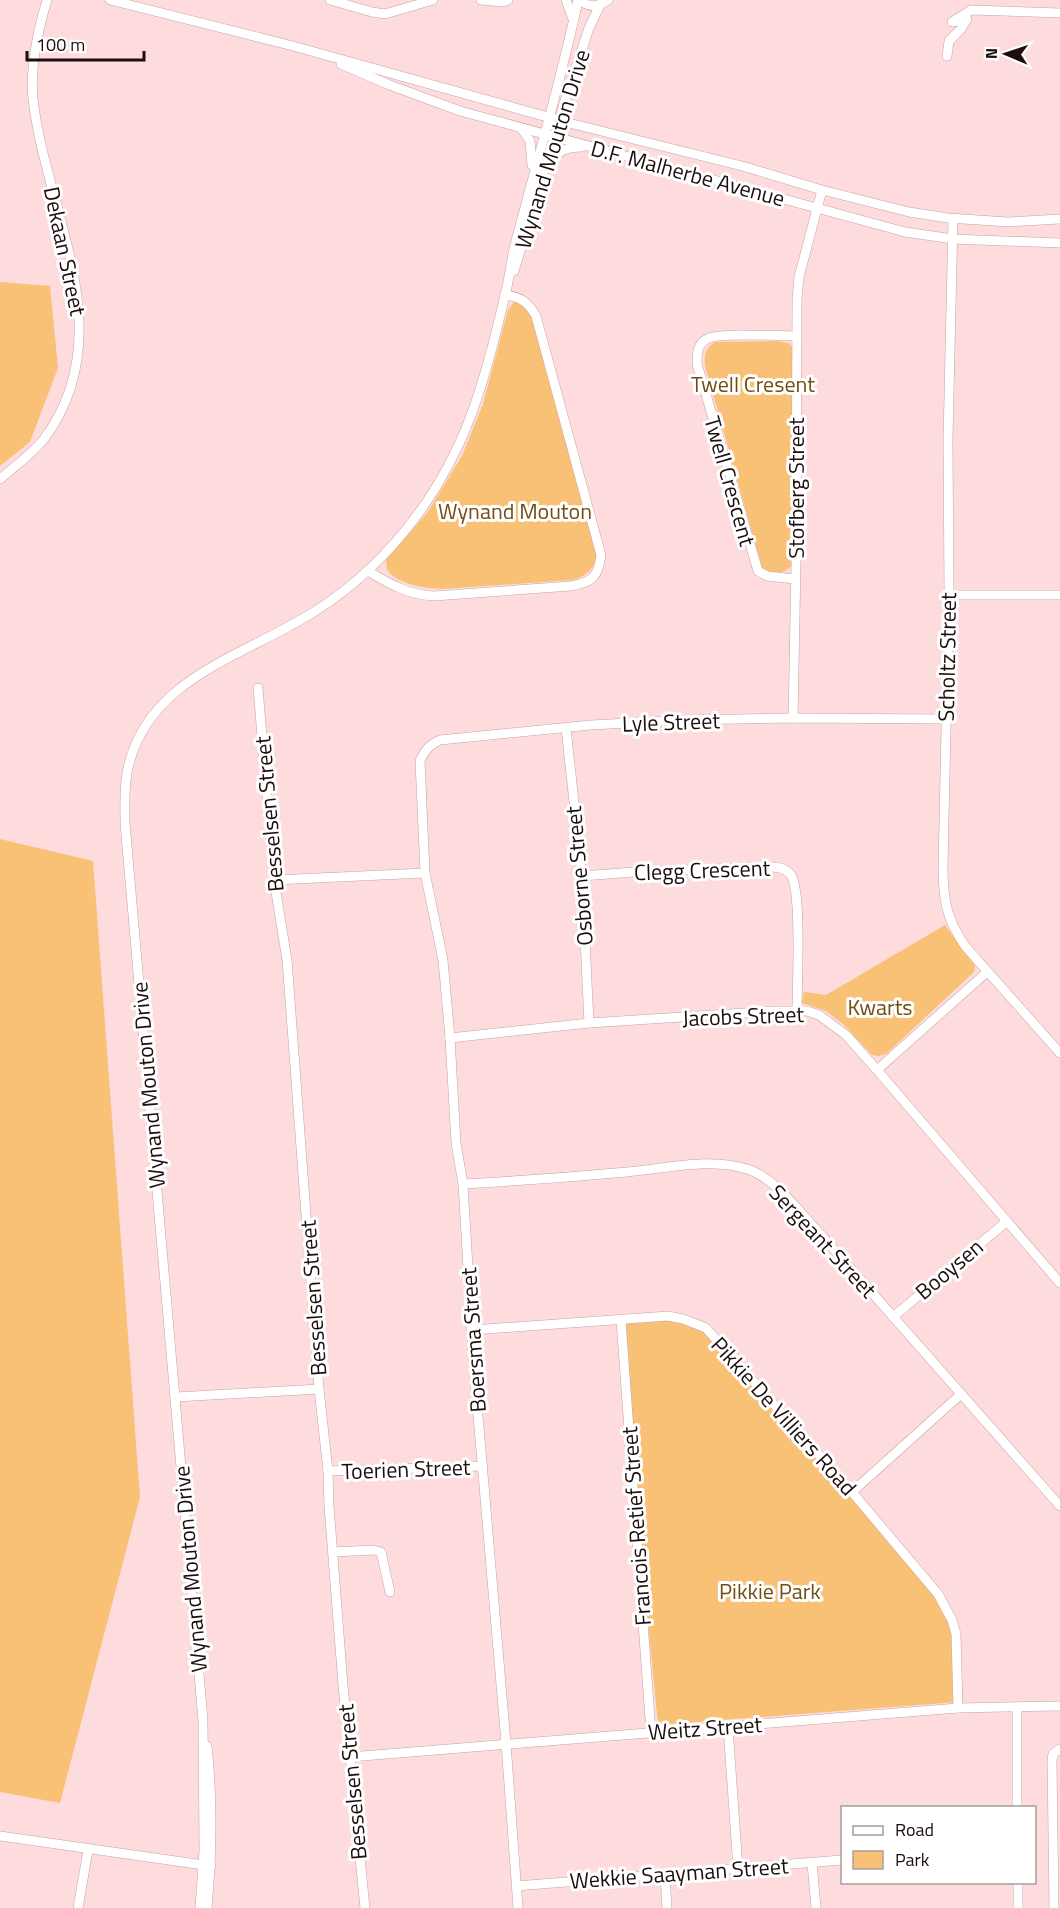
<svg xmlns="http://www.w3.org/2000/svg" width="1060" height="1908" viewBox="0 0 1060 1908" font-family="'Titillium Web',sans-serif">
  <rect width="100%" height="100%" fill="#fedcdd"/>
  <g fill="#f9c176">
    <path d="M0,282L50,286L58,368L30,442L0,466Z"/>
    <path d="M520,299L532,305L597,559C591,571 586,576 573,580L442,589C424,588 399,585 387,570L386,560L427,513L462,456L483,404L508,310L514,302Z"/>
    <path d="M776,341L788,343L795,349L796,559C786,574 780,575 763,571L705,366C704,355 705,348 715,342Z"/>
    <path d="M0,839L93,861L140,1497L60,1803L0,1792Z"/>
    <path d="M945,925L975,966L974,972L886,1054L879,1056L872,1055L843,1024L826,1011L802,1003L804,992L826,995Z"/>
    <path d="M666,1314L702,1325L937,1594L955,1631L958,1702L658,1725L633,1466L622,1321Z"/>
  </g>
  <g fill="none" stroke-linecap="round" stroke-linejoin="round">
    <defs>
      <g id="minor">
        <path d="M110,0L293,46L569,123L742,166L822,190L909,212L948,218L1008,222L1060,219"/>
        <path d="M330,0L372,12L385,14L433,0"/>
        <path d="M481,0L503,2L508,0"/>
        <path d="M566,0L573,19"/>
        <path d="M579,0C589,8 598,7 608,0"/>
        <path d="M947,56L949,41L961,29L967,19L952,22L971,10L1060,13"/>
        <path d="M341,64L387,84L460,111L905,232L953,239L1060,243"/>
        <path d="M521,128L530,141L532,165"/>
        <path d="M548,163C557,151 567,147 582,147"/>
        <path d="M953,219L948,439L949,595L943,866C943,899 946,918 965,946L1060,1053"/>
        <path d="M514,271L564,104L589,28L600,5"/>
        <path d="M0,479C15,466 32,454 44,439C123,333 46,213 33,99C30,67 38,30 47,0"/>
        <path d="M368,571C389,584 409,595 434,596L571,586C593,582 598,577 601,555L536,316C528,302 521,297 505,295"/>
        <path d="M795,579L767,576L758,571L697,364C697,354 697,344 707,339C718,332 780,336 797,336"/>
        <path d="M949,595H1060"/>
        <path d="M258,688L274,880L287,960L319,1389L328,1471L329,1506L343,1685L365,1908"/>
        <path d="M793,718L796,565L797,299L799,277L822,190"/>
        <path d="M566,728L582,876L589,1023"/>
        <path d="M582,876L634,872L766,867C775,867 785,867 791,875C802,891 797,986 797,1010"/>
        <path d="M274,880L425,873"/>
        <path d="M450,1038L589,1023L774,1011H807L819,1015L846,1035L877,1070L1060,1283"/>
        <path d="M877,1070L987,972"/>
        <path d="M463,1184C518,1181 572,1177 627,1172C665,1169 712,1156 750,1170C776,1180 795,1207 814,1227L1060,1506"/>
        <path d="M893,1317L1006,1222"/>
        <path d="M621,1320L651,1733"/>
        <path d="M472,1330L668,1316L683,1319L706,1328L852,1492L938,1594L952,1620L956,1634L958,1708"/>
        <path d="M176,1397L319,1389"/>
        <path d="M328,1471L483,1466"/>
        <path d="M852,1492L960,1395"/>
        <path d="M333,1552L373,1550L381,1552L390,1592"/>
        <path d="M1017,1707V1808"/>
        <path d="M728,1727L738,1869"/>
        <path d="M350,1757L958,1708L1060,1706"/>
        <path d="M0,1836L211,1866"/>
        <path d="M812,1863L816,1908"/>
        <path d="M665,1875L667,1908"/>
        <path d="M1018,1882V1908"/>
        <path d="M516,1886L842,1860"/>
        <path d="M78,1908L88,1850"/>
        <path d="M200,1908L204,1850L203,1720L125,823C125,806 124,789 127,773C143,686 228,661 295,623C339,599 377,566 408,527C465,456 485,382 505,295C510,277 511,259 516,241C537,161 561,81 578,0"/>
        <path d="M207,1908C212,1853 213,1801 207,1746"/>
        <path d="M518,1908L506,1743L474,1369L463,1184L456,1143L450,1038L443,960L425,873L420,761C425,750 429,745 440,740L591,725L686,720L793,718L946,719"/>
        <path d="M1054,1908L1052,1760L1053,1754L1060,1749"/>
      </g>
    </defs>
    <use href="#minor" stroke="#c9a1a2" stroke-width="10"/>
    <use href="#minor" stroke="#fff" stroke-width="9"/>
  </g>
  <g text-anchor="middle" stroke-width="6" stroke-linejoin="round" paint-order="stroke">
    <g font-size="22" fill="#1c0e0f" stroke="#fff">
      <text transform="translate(552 149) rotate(-73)" y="8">Wynand Mouton Drive</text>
      <text transform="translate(688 173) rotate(15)" y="8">D.F. Malherbe Avenue</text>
      <text transform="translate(65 251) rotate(78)" y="8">Dekaan Street</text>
      <text transform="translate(730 481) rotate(74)" y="8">Twell Crescent</text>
      <text transform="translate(796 488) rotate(-90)" y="8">Stofberg Street</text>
      <text transform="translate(947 657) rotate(-89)" y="8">Scholtz Street</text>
      <text transform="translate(671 722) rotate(-2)" y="8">Lyle Street</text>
      <text transform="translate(269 814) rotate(-95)" y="8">Besselsen Street</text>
      <text transform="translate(702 870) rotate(-2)" y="8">Clegg Crescent</text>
      <text transform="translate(579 876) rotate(-95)" y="8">Osborne Street</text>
      <text transform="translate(743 1016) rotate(-2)" y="8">Jacobs Street</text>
      <text transform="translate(148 1085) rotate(-95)" y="8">Wynand Mouton Drive</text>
      <text transform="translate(823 1241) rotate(47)" y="8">Sergeant Street</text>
      <text transform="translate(949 1269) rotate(-40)" y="8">Booysen</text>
      <text transform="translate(313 1298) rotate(-94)" y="8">Besselsen Street</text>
      <text transform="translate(473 1340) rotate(-94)" y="8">Boersma Street</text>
      <text transform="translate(784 1416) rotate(48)" y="8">Pikkie De Villiers Road</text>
      <text transform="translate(406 1469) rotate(-2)" y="8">Toerien Street</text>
      <text transform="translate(636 1526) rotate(-94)" y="8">Francois Retief Street</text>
      <text transform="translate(190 1569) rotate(-95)" y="8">Wynand Mouton Drive</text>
      <text transform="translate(705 1728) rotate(-4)" y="8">Weitz Street</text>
      <text transform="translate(352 1782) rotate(-95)" y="8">Besselsen Street</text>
      <text transform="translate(679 1873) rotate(-4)" y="8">Wekkie Saayman Street</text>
    </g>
    <g font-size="22" fill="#734e13" stroke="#fff">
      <text x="753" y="392">Twell Cresent</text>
      <text x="515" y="519">Wynand Mouton</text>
      <text x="880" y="1015">Kwarts</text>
      <text x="770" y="1599">Pikkie Park</text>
    </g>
  </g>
  <rect x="841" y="1806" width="195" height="78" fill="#ffffff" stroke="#a49f9f" stroke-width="1.5"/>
  <rect x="853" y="1826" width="30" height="9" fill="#ffffff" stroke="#a49f9f" stroke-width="1.5"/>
  <text x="895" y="1836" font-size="18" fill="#1c0e0f">Road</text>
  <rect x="853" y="1851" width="30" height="18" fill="#f9c176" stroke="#a49f9f" stroke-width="1.5"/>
  <text x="895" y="1866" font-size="18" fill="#1c0e0f">Park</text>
  <g transform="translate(1006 54) rotate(272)" stroke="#ffffff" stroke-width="4.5" paint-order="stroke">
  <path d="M0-4.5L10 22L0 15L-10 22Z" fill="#1c0e0f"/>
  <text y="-9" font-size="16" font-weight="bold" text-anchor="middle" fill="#1c0e0f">N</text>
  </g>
  <path d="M27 51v9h117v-9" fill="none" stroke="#1c0e0f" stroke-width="3"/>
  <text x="36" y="51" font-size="18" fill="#1c0e0f" stroke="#ffffff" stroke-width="4.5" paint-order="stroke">100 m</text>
</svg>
